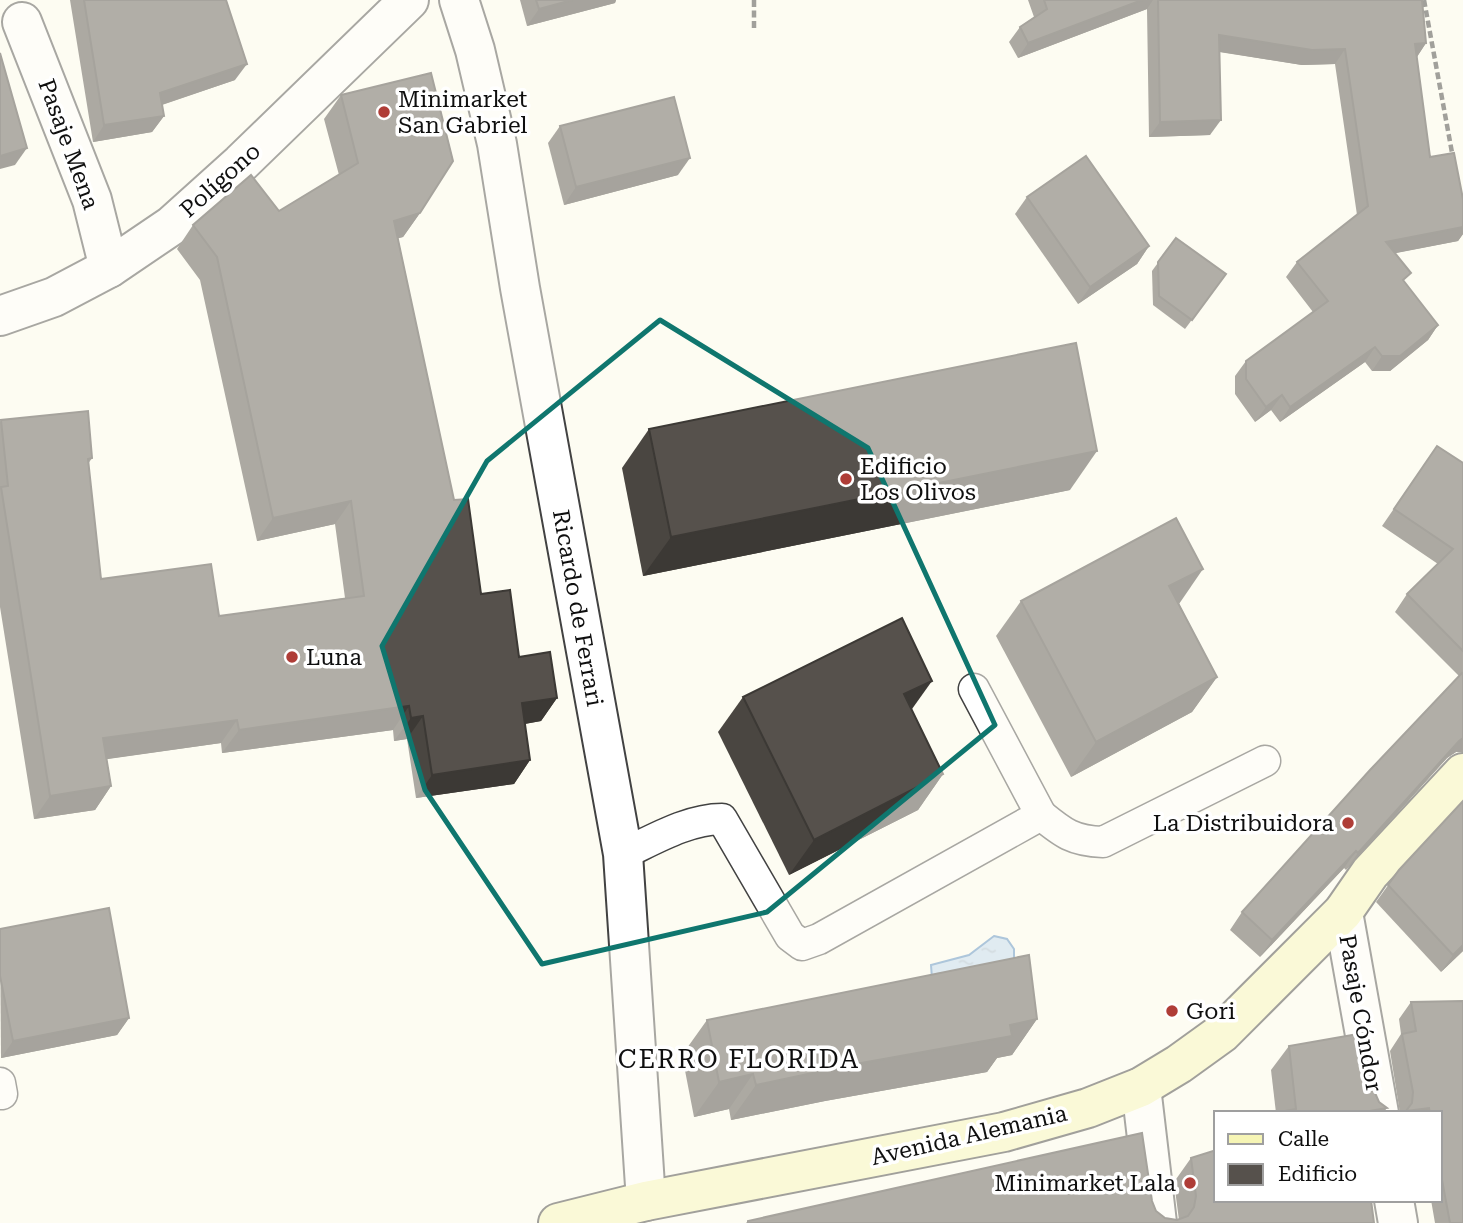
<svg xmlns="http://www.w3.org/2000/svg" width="1463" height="1223" viewBox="0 0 1463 1223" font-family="'Roboto Serif',serif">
  <defs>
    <pattern id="water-ripples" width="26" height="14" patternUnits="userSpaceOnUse" patternTransform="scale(1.75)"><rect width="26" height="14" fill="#bdd7ef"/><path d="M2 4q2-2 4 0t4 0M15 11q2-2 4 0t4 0" fill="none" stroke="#a1b7cc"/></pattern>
  </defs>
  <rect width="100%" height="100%" fill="#fdfcf2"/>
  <path fill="url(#water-ripples)" stroke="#4c85be" stroke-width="2" d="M994,936L1007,939L1014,949V979L933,992L931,965L969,955Z"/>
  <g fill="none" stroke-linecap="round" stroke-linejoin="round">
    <defs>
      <g id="lane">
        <path d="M1041,815C1063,833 1073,841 1103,842L1265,761"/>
        <path d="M623,854C653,840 688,819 722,819L790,936L802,945L819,939L1041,815L974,689"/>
        <path d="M0,1083L2,1094"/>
      </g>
      <g id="street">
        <path d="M459,0L475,50L497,144L520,288L623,854L646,1201"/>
        <path d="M22,22L92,200L109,268"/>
        <path d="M0,316L54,297L109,268L171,226L241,163L409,0"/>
        <path d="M1343,912L1379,1113"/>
        <path d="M1141,1087L1157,1223"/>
        <path d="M1394,1200L1398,1223"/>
      </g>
      <path id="secondary" d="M558,1223L646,1201L1004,1132L1088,1108L1141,1087L1179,1064L1222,1033L1343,912L1370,873L1463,773"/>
    </defs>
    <use href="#lane" stroke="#424242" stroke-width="33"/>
    <use href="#street" stroke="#424242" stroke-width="42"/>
    <use href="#secondary" stroke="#313131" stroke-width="42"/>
    <g stroke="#313131" stroke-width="4.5" stroke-dasharray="7 3.5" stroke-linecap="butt">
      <path d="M754,0V30"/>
      <path d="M1424,0L1453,158"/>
    </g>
    <use href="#lane" stroke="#fff" stroke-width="30"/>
    <use href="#street" stroke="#fff" stroke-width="38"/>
    <use href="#secondary" stroke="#f6f5b5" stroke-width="38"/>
  </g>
  <g fill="#4a4641">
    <path d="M70,0H226L235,80L162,105L164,116L152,132L93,142Z"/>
    <path d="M520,0H616L615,3L527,26Z"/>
    <path d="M1028,0H1422L1426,43L1417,57L1430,157L1463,199V234L1458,241L1395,253L1404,282L1438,325L1428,340L1390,371H1372L1365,362L1280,422L1271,410L1255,422L1235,394V376L1246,361L1313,312L1286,277L1297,262L1357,215L1335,64L1302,65L1219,52L1210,135L1149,137L1147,9L1018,58L1009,42L1020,27L1034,17Z"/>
    <path d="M341,95L420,213L403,237L398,238L454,500L481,594L519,657L557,698L541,721L525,724L530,760L514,784L416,798L407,739L394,741L393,730L222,753L221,743L106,759L111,786L95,810L34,819L0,607V422L1,420L92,458L88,464L101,579L219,616L345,598L335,524L257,541L200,280L177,249L193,225L279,211L339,175L324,119Z"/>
    <path d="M560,126L678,175L564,205L548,143Z"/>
    <path d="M1027,197L1149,246L1137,264L1078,304L1015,214Z"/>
    <path d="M1176,238L1226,274L1185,329L1153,305L1152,271Z"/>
    <path d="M649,429L1070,490L643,576L622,468Z"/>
    <path d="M1437,446L1463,463V752H1456L1447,758L1346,870L1344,868L1260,957L1230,930L1242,912L1459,676L1395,612L1407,594L1438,564L1382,526Z"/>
    <path d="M1021,601L1179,604L1217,677L1192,712L1071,777L996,636Z"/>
    <path d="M743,697L912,710L943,774L918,810L789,875L718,732Z"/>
    <path d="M1463,801V951L1441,972L1376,902L1399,870Z"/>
    <path d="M0,929L129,1018L117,1035L1,1058Z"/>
    <path d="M1463,1001V1223H1435L1431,1200H1440V1113H1400L1390,1051L1401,1034L1399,1019L1411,1002Z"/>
    <path d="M1037,1019L1012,1055L997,1058L987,1072L825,1101L731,1120L729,1109L694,1117L682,1055L707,1020Z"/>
    <path d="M1289,1046L1375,1093L1383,1113H1276L1271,1070Z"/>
    <path d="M1191,1158L1374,1223H746L748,1221L1152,1201L1156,1211L1165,1218L1177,1220H1179L1174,1182Z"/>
  </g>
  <g fill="#3c3935">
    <path d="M572,0H616L615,3L527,26L539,9Z"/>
    <path d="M1142,0H1153L1147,9L1018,58L1028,43Z"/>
    <path d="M1219,35L1345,49L1335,64L1302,65L1209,50Z"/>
    <path d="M1426,43L1416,58L1415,44Z"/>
    <path d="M247,64L235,80L149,109L160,93Z"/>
    <path d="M164,116L152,132L93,142L104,125Z"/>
    <path d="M1221,120L1210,135L1149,137L1160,122Z"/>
    <path d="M27,148L15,165L0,169V156Z"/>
    <path d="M690,158L678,175L564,205L576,187Z"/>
    <path d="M420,213L403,237L377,244L394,221Z"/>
    <path d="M1463,227V234L1458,241L1376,257L1386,242Z"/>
    <path d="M1149,246L1137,264L1078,304L1090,287Z"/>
    <path d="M1438,325L1428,340L1390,371H1372L1382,356Z"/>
    <path d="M1375,347L1365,362L1280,422L1290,407Z"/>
    <path d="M1282,395L1271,410L1255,422L1266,407Z"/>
    <path d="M1097,451L1070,490L643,576L671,537Z"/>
    <path d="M351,501L335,524L257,541L273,518Z"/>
    <path d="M1203,569L1179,604L1169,586Z"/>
    <path d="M1217,677L1192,712L1071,777L1096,742Z"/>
    <path d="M932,681L907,716L904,694Z"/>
    <path d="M557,698L541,721L506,727L522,703Z"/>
    <path d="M409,706L393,730L222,753L239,730Z"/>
    <path d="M423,716L407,739L394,741L411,718Z"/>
    <path d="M237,720L221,743L87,762L103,738Z"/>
    <path d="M1463,738V752H1456L1447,758L1346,870L1358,853L1459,741Z"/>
    <path d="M530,760L514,784L416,798L432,775Z"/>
    <path d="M943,774L918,810L789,875L814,840Z"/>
    <path d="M111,786L95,810L34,819L50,796Z"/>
    <path d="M1356,851L1344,868L1260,957L1272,940Z"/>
    <path d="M1463,945V951L1441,972L1453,955Z"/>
    <path d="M129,1018L117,1035L1,1058L13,1041Z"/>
    <path d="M1037,1019L1012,1055L997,1058L987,1072L825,1101L731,1120L756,1085Z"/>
    <path d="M753,1074L729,1109L694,1117L719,1082Z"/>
    <path d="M1387,1108L1383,1113H1358Z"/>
    <path d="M1429,1108L1426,1113H1405L1406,1111Z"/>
  </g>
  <g fill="#56514c" stroke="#3c3935" stroke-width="2">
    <path d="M84,0H226L247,64L160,93L164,116L104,125Z"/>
    <path d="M536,0H572L539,9Z"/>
    <path d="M1044,0H1142L1028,43L1020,27L1047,9Z"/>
    <path d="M1158,0H1422L1426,43L1415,44L1430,157L1454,153L1463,199V227L1386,242L1411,273L1403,280L1438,325L1400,356H1382L1375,347L1290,407L1282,395L1266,407L1246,379V361L1328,301L1297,262L1368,206L1345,49L1312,50L1219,35L1221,120L1160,122Z"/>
    <path d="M0,53L27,148L0,156Z"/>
    <path d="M431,73L453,161L420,213L394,221L454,500L468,499L481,594L510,590L519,657L550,652L557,698L522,703L530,760L432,775L423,716L411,718L409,706L239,730L237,720L103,738L111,786L50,796L1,487L8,486L1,420L88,411L92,458L88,459L101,579L211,564L219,616L364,596L351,501L273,518L217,257L193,225L251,175L279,211L358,163L341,95Z"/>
    <path d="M674,97L690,158L576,187L560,126Z"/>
    <path d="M1086,156L1149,246L1090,287L1027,197Z"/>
    <path d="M1176,238L1226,274L1192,320L1159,296L1158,262Z"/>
    <path d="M1076,343L1097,451L671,537L649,429Z"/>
    <path d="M1437,446L1463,463V651L1407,594L1453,549L1394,509Z"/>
    <path d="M1176,518L1203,569L1169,586L1217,677L1096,742L1021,601Z"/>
    <path d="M902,618L932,681L904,694L943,774L814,840L743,697Z"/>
    <path d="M1462,673L1463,674V738L1459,741L1358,853L1356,851L1272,940L1242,912L1370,770Z"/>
    <path d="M1463,801V945L1453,955L1388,885L1399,870Z"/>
    <path d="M109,908L129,1018L13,1041L0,976V929Z"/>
    <path d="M1029,955L1037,1019L1010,1025L1012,1036L850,1065L756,1085L753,1074L719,1082L707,1020Z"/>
    <path d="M1463,1001V1223H1450L1440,1169V1113H1430L1429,1108L1406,1111L1412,1103L1413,1092L1402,1034L1416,1031L1411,1002Z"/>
    <path d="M1364,1033L1375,1093L1379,1102L1387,1108L1358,1113H1284V1111L1296,1109L1289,1046Z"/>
    <path d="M1142,1133L1152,1201L1156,1211L1165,1218L1177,1220L1188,1216L1194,1207L1196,1196L1191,1158L1216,1150V1200H1371L1374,1223H748V1221Z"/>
  </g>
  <path d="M0 0H1463V1223H0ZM660,320L868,448L995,725L767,912L542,964L425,790L382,646L487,461Z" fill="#fdfcf2" fill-opacity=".55" fill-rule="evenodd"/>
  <path fill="none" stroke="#0f766e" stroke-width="5" stroke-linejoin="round" d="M660,320L868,448L995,725L767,912L542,964L425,790L382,646L487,461Z"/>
  <g fill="#af3d37" stroke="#fff" stroke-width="2.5">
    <circle cx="384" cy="112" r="7"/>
    <circle cx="846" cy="479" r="7"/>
    <circle cx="292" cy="657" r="7"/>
    <circle cx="1348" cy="823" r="7"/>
    <circle cx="1172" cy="1011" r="7"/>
    <circle cx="1190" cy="1183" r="7"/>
  </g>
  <g text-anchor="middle" stroke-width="7" stroke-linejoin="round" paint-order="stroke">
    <g font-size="23" fill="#0f0f0f" stroke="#fff" text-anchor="start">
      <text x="398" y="107">Minimarket<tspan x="398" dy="26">San Gabriel</tspan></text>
      <text x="860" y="474">Edificio<tspan x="860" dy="26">Los Olivos</tspan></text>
      <text x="306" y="665">Luna</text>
      <text x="1334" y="831" text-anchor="end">La Distribuidora</text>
      <text x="1186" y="1019">Gori</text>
      <text x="1176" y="1191" text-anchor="end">Minimarket Lala</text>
    </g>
    <g font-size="23" fill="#0f0f0f" stroke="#fff">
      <text transform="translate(69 144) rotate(70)" y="8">Pasaje Mena</text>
      <text transform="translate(220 180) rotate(-42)" y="8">Polígono</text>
      <text transform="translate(578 608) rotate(80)" y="8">Ricardo de Ferrari</text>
      <text transform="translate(1361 1013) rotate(80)" y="8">Pasaje Cóndor</text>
      <text transform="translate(969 1135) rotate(-13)" y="8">Avenida Alemania</text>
    </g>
    <g font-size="26" letter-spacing="2" fill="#0f0f0f" stroke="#fff">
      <text x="739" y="1068">CERRO FLORIDA</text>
    </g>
  </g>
  <rect x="1214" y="1111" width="228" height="91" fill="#ffffff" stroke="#9f9f9f" stroke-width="2"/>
  <rect x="1228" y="1134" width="35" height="10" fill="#f6f5b5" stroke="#9f9f9f" stroke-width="2"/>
  <text x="1278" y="1146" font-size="21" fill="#0f0f0f">Calle</text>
  <rect x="1228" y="1164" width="35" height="21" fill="#56514c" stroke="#9f9f9f" stroke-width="2"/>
  <text x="1278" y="1181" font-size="21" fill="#0f0f0f">Edificio</text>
</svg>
